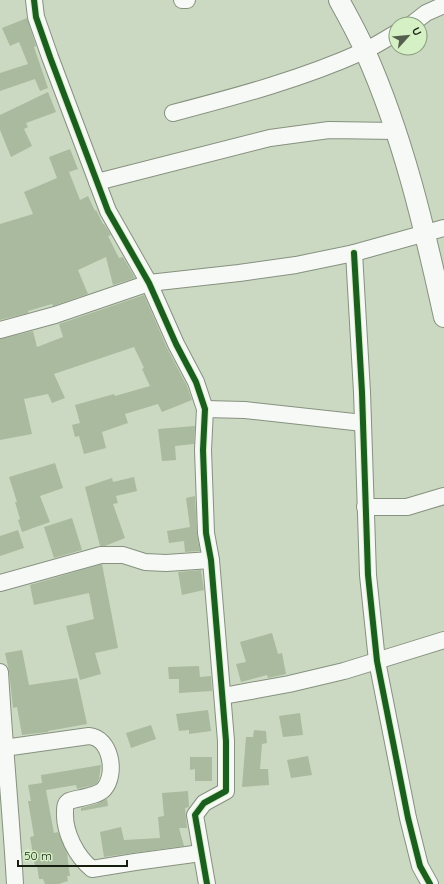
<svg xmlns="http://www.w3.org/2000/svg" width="444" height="884" viewBox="0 0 444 884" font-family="Quicksand,sans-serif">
  <rect width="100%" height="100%" fill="#cbd9c2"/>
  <g fill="#a9ba9e">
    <path d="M27,18L36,46L34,47L48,88L40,91L35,79L0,91V73L28,64L19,42L10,46L2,28Z"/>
    <path d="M48,92L56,112L26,123L28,127L24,129L32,146L11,157L0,130V115Z"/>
    <path d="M70,149L78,169L69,172L80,200L88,196L95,211L96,210L103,224H104L111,235L108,236L119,258L123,257L135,278L113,285L106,257L78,270L88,294L53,306L52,304L28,311V313L0,320V224L33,214L24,192L57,178L49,157Z"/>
    <path d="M144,295L167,348L187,386L192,400L162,412L158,404L125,414L128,423L102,432L106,448L84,454L79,436L75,437L72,425L80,423L75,405L114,394L115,396L150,386L142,369L144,368L134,347L54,374L65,398L52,403L48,394L24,399L32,434L0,440V339L33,331L37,347L63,337L59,324Z"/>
    <path d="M195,426L194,444L175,446L176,460L162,461L158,429Z"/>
    <path d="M55,463L63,488L40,496L50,522L22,532L18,520L20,519L15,502H17L9,477Z"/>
    <path d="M134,477L137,491L116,496L118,503L113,504L125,538L105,546H100L85,487L112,478L113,482Z"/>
    <path d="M195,496L197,533L200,551L185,552L184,541L169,543L167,531L190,527L186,498Z"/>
    <path d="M72,518L82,550L54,558L44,527Z"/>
    <path d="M18,530L24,548L0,556V536Z"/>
    <path d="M102,564L118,648L95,653L101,674L80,680L66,626L94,619L89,593L34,605L30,585Z"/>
    <path d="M201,570L204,590L182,595L178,572Z"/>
    <path d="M272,633L278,654L282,653L286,674L268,678L267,675L241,682L236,664L246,662L240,642Z"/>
    <path d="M22,650L29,685L77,678L87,724L48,731V732L22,735L17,707L13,708L9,671L5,653Z"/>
    <path d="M199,666L200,677L211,676L212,691L179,693V679H169L168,667Z"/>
    <path d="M208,710L211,731L189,734V730L179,731L176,714Z"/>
    <path d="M300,713L303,735L283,737L279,716Z"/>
    <path d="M151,725L156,739L131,748L126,733Z"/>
    <path d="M254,730L266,731L267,743L262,744L260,769H268L269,785L242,787L246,737H253Z"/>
    <path d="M308,756L312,775L291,778L287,760Z"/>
    <path d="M190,757H212V781H195V769L190,770Z"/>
    <path d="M101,765L99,779L97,783L93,785L77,789L76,785L46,790L54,833L58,832L67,853L70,876H67L68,881L59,884H45L43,879H39L37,865L35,866L30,837L34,836L28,801H31L28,785L42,783L41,775Z"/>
    <path d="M188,791L189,807L185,808L187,828H179L184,846L104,857L100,832L121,827L124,840L160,838L158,817L164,816L162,793Z"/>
    <path d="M107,799L108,806L81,811V808L96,804Z"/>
  </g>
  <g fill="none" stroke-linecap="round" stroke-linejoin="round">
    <defs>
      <g id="minor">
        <path d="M34,0L36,17L50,57L108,211L149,283L176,344L196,382L205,409L203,450L206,533L211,560L226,741V791L204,803L195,815L207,884"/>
        <path d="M182,0H187"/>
        <path d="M412,24L426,13L444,5"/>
        <path d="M173,113C238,96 302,79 364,51C375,46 386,39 396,33"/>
        <path d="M97,182L270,138L329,130L396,131"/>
        <path d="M354,253L362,392L368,575L377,661L408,818L420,866L430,884"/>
        <path d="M0,330L55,315L149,283L239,273L296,265L354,253L444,228"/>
        <path d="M205,409L245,410L363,423"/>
        <path d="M365,507H407L444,496"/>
        <path d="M0,583L101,555H123L145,562L166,563L211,560"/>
        <path d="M0,672C4,743 11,813 15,884"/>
        <path d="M223,696L289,684L344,671L444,640"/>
        <path d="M4,748L89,736C111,738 117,774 104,789C98,796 78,798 69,801C65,804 65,807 65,812C64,832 76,856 92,869L135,862L201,853"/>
      </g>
      <path id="tertiary" d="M339,0C348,17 358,34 365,51C403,136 424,226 444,317"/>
    </defs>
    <use href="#minor" stroke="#86917f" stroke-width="18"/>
    <use href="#tertiary" stroke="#86917f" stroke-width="22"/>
    <use href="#minor" stroke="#f7f9f6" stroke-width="16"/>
    <use href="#tertiary" stroke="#f7f9f6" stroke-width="20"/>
    <defs>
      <g id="cycleway">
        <path d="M34,0L36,17L50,57L108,211L149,283L176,344L196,382L205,409L203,450L206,533L211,560L226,741V791L204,803L195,815L207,884"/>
        <path d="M354,253L362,392L368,575L377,661L408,818L420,866L430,884"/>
      </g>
    </defs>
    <use href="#cycleway" stroke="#d5f0c5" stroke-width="8"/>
    <use href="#cycleway" stroke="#1b5e20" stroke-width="6"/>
  </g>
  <g transform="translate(408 36) rotate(63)"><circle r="19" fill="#d5f0c5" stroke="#889c7c"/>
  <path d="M0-3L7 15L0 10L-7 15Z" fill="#555f4e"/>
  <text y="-6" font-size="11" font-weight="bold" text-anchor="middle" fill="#151e0f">U</text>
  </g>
  <path d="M18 860v6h109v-6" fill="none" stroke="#151e0f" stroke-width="2"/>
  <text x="24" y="860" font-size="12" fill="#151e0f" stroke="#d5f0c5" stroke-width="3" paint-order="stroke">50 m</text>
</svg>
